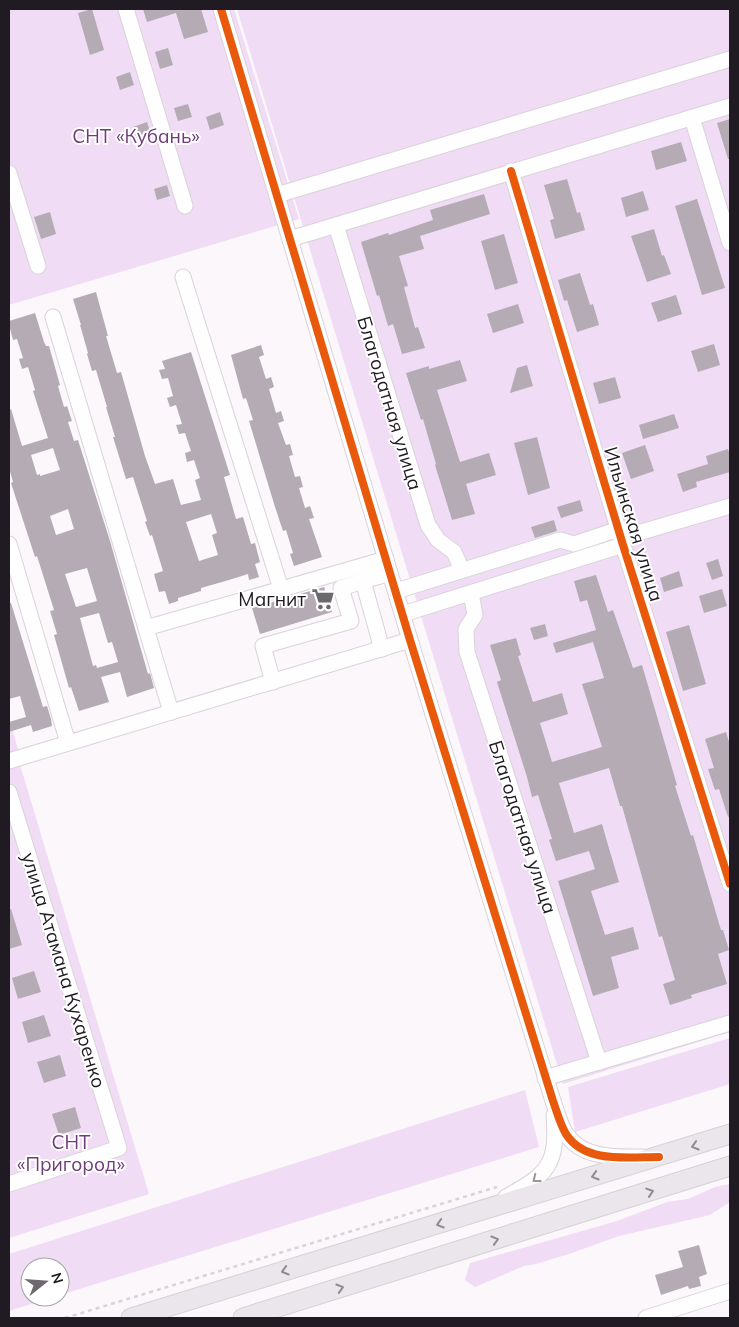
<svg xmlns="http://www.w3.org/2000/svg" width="739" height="1327" viewBox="0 0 739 1327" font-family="Mulish,sans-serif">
  <rect width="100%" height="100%" fill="#fbf7fb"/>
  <g fill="#f1dcf5">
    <path d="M9,9H234L299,219L9,305Z"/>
    <path d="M237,9H730V1032L563,1084Z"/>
    <path d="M9,718L18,749V758L149,1194L9,1238Z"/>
    <path d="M730,1038V1084L575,1132L568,1087Z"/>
    <path d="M525,1090L539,1147L60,1295V1267H30V1297H54L9,1311V1254Z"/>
    <path d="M730,1184V1202L710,1215L619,1236L569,1254L536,1264L524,1266L475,1287L465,1280L470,1263L617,1221L667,1202L688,1199L715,1187Z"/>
  </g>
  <g fill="#b4abb5" fill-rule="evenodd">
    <path d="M92,9L104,50L90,55L78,13Z"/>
    <path d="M143,9H201L208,32L184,39L176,13L147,22Z"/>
    <path d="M168,48L173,65L160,69L155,52Z"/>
    <path d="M130,72L134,85L120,90L116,77Z"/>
    <path d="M188,104L192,117L178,121L174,108Z"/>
    <path d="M220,112L224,125L210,130L206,117Z"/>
    <path d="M730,119V159H728L717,123Z"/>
    <path d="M147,122L151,135L137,140L133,127Z"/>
    <path d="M681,142L687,161L656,170L651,151Z"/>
    <path d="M567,179L577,213L580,212L585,230L555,239L550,220L554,219L544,185Z"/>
    <path d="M167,185L170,196L157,200L154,189Z"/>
    <path d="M643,191L649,210L626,217L621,198Z"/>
    <path d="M484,194L490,214L420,236L424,249L399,256L408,286L404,287L415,328L418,327L425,348L402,354L393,324L388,326L379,295L377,296L361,242L388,233L389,235L433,220L430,210Z"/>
    <path d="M697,199L725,288L702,295L675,206Z"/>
    <path d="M50,212L56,234L41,239L34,217Z"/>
    <path d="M654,229L662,256L664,255L671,274L647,282L631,236Z"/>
    <path d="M504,234L518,283L495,290L481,241Z"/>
    <path d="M580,273L590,305L593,304L599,325L577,332L567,300L564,301L558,280Z"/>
    <path d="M96,292L108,336H106L117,373L121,372L145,456L155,484L173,479L181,505L201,500L195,480L200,478L194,460L187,462L185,453L191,451L185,433L179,434L176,425L182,424L176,405L170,407L167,398L173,396L168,378L162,379L159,370L165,369L162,361L191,352L230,475L224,477L236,519L243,517L251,544L255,543L260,562L255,564L259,577L249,580L248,574L229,580L201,588V591L178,598V601L169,604L165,591L159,592L154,574L163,571L152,535L150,536L145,522L147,521L133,477L126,479L118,453L113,437H115L106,407H107L96,370L92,371L87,354L88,353L80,325H81L73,299ZM211,514L217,533L212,535L218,555L199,561L186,522Z"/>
    <path d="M676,295L682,314L658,322L651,303Z"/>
    <path d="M518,304L524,323L493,333L487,314Z"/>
    <path d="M35,313L44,342L46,346H49L60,385L58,386L64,407L67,406L72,421L68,422L74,441L78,440L110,541L148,674L150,673L154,688L127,697L120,672L101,677L109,702L79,711L71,687L69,688L54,635L57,634L50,611L54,610L37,556L35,557L11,483L13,482L9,468V410L11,409L22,446L48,438L33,391L35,390L28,367L22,369L19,359L23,358L17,339L13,340L9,325V321ZM53,448L60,470L40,476V474L37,475L31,455ZM68,509L74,529L56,535L50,516ZM87,568L97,601L76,607L65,574ZM99,613L108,643L112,642L118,662L97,668L96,665L93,666L80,618Z"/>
    <path d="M714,344L720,365L698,372L691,351Z"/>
    <path d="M261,345L264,355L259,357L266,379L271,377L274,387L269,389L276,413L281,411L284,421L278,423L286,445L290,444L293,455L289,456L295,477L300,476L303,487L299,488L305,508L310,506L314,518L309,519L322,557L294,566L290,554L293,553L286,530L283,531L275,507L249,421L253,420L246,398L243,399L231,355Z"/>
    <path d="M460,360L467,381L437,390L460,462L489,453L496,475L466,484L475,514L452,520L435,465L436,464L423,419L421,420L406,373L429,366V369Z"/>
    <path d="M527,365L533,386L510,393L517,368Z"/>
    <path d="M615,377L621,398L599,404L593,383Z"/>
    <path d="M674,414L679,428L643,439L639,425Z"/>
    <path d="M537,437L550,488L528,495L514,443Z"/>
    <path d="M645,445L654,471L631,479L622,453Z"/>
    <path d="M728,449L730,456V472L696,482L697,487L683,492L677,474L708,464L706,456Z"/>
    <path d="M580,500L583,511L561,518L557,507Z"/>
    <path d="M554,520L557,531L535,538L531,527Z"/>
    <path d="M718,559L723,576L712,580L706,563Z"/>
    <path d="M679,571L683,586L664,592L660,578Z"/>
    <path d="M596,575L608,612L613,610L633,668L642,665L677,785L675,786L691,836L693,835L721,930H723L729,950L718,954L727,984L691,995L692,998L670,1005L663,984L675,980L662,936L659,937L622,806H620L609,768L559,783L574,833L602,824L608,845L619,882L591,891L605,935L633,927L639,949L611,957L619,988L593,996L558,881L595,869L589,851L556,861L549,840L552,839L538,795L532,797L527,777L497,682L501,680L490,645L516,638L521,655L518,656L533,702L562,693L568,714L540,723L552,762L602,747L582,684L604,678L593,642L556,653L553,643L596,630L587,600L580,602L574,581Z"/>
    <path d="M324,587L332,612L260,634L252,608Z"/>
    <path d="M722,589L727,606L704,613L699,596Z"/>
    <path d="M9,603H11L43,707L47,706L51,719L52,726L33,732L31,725L9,732V722L26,717L20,696L9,699Z"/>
    <path d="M545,624L548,636L534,640L530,628Z"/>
    <path d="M689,625L706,684L683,691L666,632Z"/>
    <path d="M726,732L730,745V816L728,817L719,789L715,790L708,769L714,768L705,739Z"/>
    <path d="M9,909H11L22,945L9,949Z"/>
    <path d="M34,971L41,992L18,999L12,978Z"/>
    <path d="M44,1015L51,1036L28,1043L22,1022Z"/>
    <path d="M60,1055L66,1076L44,1083L37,1062Z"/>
    <path d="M75,1107L81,1128L59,1135L52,1114Z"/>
    <path d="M699,1245L707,1274L699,1277L701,1286L689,1289L688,1286L661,1295L655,1275L683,1267L678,1251Z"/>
  </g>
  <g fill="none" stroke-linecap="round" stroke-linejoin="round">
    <defs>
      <g id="minor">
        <path d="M126,9L185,206"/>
        <path d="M221,9L410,640L553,1101C557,1112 560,1125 566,1134C583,1159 615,1157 642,1157"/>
        <path d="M692,118L730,243"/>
        <path d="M511,171L623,545L730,884"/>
        <path d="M9,173L38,266"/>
        <path d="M277,195L730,59"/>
        <path d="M336,225L428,525L438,540L454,552L462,570"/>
        <path d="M290,239L730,106"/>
        <path d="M183,277L281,589"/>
        <path d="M53,317L171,712"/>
        <path d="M621,538L730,506"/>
        <path d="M9,544L68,743"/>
        <path d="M363,581L390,573"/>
        <path d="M396,591L560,540L574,544L619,529"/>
        <path d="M471,593L475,615L466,629L467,652L599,1062"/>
        <path d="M403,614L623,545"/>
        <path d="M146,628L386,559"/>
        <path d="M273,682L263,646L351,621L341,588L363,581L382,649"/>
        <path d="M9,761L410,640"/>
        <path d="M9,792L119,1148L9,1184"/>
        <path d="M545,1078L730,1023"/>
        <path d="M506,1197C548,1174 558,1165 554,1115"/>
        <path d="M646,1318L730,1291"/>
      </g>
      <g id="major">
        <path d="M131,1318L730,1134"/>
        <path d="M243,1318L730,1166"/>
      </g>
    </defs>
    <use href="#minor" stroke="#d8d3d9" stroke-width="17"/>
    <use href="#major" stroke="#d5d2d6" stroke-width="21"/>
    <path stroke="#d6d4d6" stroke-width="2.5" stroke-dasharray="4 4" stroke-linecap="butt" d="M65,1318L497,1187"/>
    <use href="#minor" stroke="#fefefe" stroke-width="15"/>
    <use href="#major" stroke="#ebe6ec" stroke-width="19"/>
    <defs>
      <g id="cycleway">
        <path d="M221,9L410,640L553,1101C557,1112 560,1124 566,1134C585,1164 628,1157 659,1157"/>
        <path d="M511,171L623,545L730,884"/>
      </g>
    </defs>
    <use href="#cycleway" stroke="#fff" stroke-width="11"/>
    <use href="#cycleway" stroke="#e8590c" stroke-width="8"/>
  </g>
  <defs><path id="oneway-chevron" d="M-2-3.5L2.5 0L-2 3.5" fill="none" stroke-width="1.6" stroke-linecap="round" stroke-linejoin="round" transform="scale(1.25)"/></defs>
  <g stroke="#908a91">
    <use href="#oneway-chevron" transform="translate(695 1146) rotate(163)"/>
    <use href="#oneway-chevron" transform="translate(595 1176) rotate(163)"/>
    <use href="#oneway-chevron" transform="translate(650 1192) rotate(-18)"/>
    <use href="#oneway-chevron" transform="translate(440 1224) rotate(163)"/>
    <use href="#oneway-chevron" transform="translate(495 1240) rotate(-17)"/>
    <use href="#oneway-chevron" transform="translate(285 1271) rotate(163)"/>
    <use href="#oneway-chevron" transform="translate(340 1288) rotate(-17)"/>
  </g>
  <use stroke="#9a979b" href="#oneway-chevron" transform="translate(536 1179) rotate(142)"/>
  <defs>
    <symbol id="supermarket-bare" viewBox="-9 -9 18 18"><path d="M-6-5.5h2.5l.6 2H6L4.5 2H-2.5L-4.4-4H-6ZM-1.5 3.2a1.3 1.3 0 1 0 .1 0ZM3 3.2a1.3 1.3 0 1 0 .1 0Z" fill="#6d676e" stroke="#fff" stroke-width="2.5" paint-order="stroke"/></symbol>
  </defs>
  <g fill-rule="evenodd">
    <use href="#supermarket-bare" x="307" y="583" width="32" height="32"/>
  </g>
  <g text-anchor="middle" stroke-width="4" stroke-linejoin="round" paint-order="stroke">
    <g font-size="19" fill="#6e3c79" stroke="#fff">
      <text x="136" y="143">СНТ «Кубань»</text>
      <text x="71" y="1149">СНТ<tspan x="71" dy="22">«Пригород»</tspan></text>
    </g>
    <g font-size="19" fill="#201a22" stroke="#fff">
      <text transform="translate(390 403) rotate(73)" y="7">Благодатная улица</text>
      <text transform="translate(634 524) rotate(73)" y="7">Ильинская улица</text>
      <text transform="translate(523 827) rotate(72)" y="7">Благодатная улица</text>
      <text transform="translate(64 970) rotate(73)" y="7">улица Атамана Кухаренко</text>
    </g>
    <g font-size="19" fill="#201a22" stroke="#fff" text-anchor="end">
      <text x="306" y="606">Магнит</text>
    </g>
  </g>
  <rect width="739" height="1327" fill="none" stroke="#201a22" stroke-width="20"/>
  <g transform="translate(45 1282) rotate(73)"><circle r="24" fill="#ffffff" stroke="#a6a3a7"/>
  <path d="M0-4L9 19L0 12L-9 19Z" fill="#6d676e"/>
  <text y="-8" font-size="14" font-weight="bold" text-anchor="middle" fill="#201a22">N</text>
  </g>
</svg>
